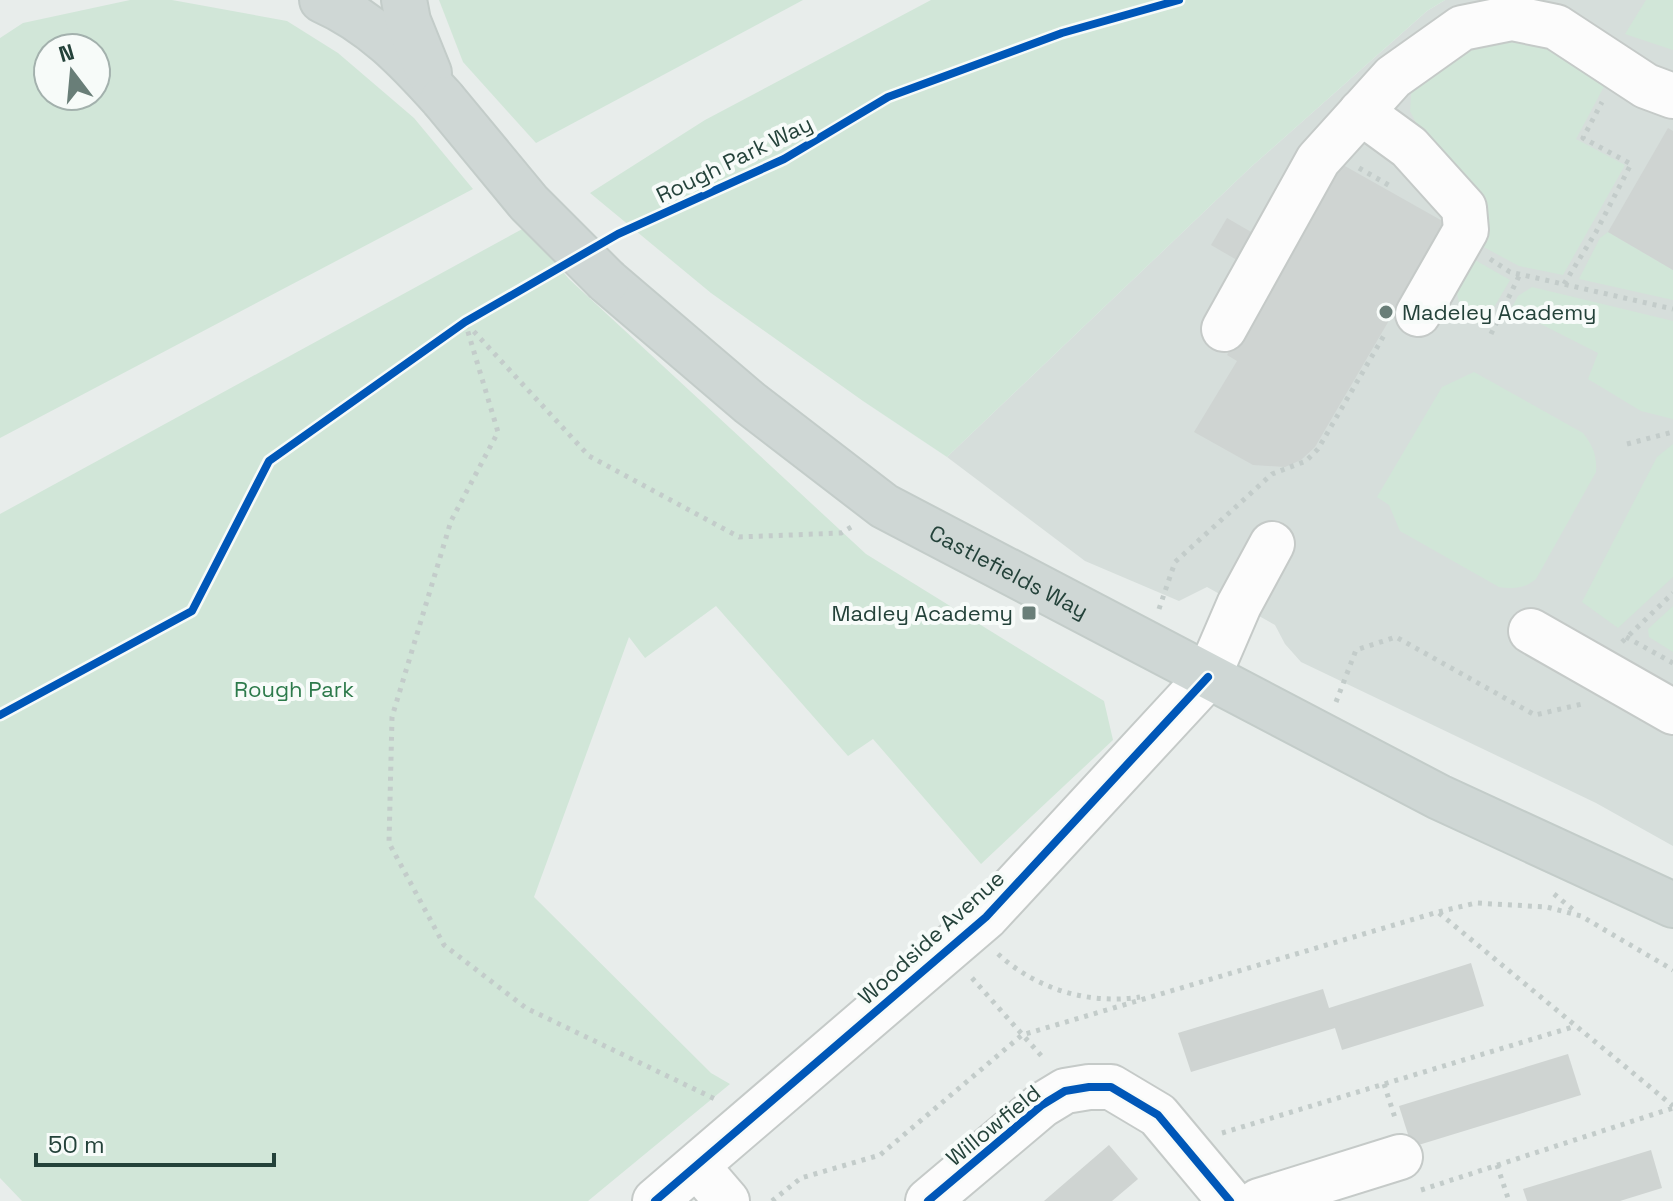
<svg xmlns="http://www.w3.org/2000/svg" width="1673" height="1201" viewBox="0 0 1673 1201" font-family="'Space Grotesk',sans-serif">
  <rect width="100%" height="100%" fill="#e8edeb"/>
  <path fill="#d6dedb" d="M1445,0H1673V846L1596,803L1301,662L1285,644L1275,625L1207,587L1179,601L1085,561L947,457L1251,167L1427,11Z"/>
  <g fill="#d1e6d8" fill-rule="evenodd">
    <path d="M130,0H172L287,21L338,53L414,118L473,189L0,438V38L23,23ZM48,48H96V96H48Z"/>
    <path d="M439,0H803L536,143L463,62Z"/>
    <path d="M931,0H1445L1427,11L1251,167L947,457L863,401L711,293L590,193L705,120Z"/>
    <path d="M1646,0H1673V50L1625,34Z"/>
    <path d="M1518,31L1608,79L1576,139L1625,165L1563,275L1519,266L1478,244L1410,111L1411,94L1417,81L1488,37Z"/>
    <path d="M526,227L569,279L866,554L1104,701L1113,740L981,864L873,739L848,756L716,606L645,658L629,637L534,897L711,1073L730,1084L588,1201H22L0,1178V514Z"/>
    <path d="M1608,232L1673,270V300L1579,279L1600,238Z"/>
    <path d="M1475,260L1510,280L1483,326L1461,313L1457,293Z"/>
    <path d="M1532,287L1673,321V419L1641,411L1588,379L1598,353L1511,309L1518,296Z"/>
    <path d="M1474,372L1583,433C1593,446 1597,455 1596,472L1536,579C1524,589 1514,589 1499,587L1400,531L1389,505L1377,497L1442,387Z"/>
    <path d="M1673,444V577L1618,628L1582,602L1657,457Z"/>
    <path d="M1673,606V652L1649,637L1648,629Z"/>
  </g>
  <g fill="#cfd4d2">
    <path d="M1668,128L1673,131V270L1608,232Z"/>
    <path d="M1336,161L1446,223L1315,447L1301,460L1285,467L1253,465L1194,432L1237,361L1227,355Z"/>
    <path d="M1227,218L1258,236L1242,263L1211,245Z"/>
    <path d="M1471,963L1484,1006L1342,1050L1335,1028L1191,1072L1178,1033L1323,989L1329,1008Z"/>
    <path d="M1568,1054L1581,1095L1412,1147L1399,1106Z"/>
    <path d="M1109,1145L1138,1179L1112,1201H1044Z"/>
    <path d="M1651,1150L1662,1188L1620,1201H1527L1523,1189Z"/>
  </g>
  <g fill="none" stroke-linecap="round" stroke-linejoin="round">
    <defs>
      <g id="minor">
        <path d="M1361,112L1409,147L1464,208L1466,230L1418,314"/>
        <path d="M1224,329L1318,160L1393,77L1462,28L1512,18L1556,27L1646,86L1673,96"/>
        <path d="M1531,631L1673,712"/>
        <path d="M697,1166L727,1201"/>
        <path d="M655,1201L986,917L1208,677L1239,605L1272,544"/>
        <path d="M928,1201L1042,1105L1065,1091L1089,1087H1111L1158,1115L1230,1201"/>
        <path d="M1259,1201L1400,1157"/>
      </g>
      <g id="major">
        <path d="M322,0C372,22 407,59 443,99"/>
        <path d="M404,0L408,21L429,73"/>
        <path id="s1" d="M607,281L750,403L884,506L1439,797L1673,905"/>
      </g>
    </defs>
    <use href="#minor" stroke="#c5cac8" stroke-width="48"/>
    <use href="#major" stroke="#c3ccc9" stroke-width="48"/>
    <g stroke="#c3ccca" stroke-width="5" stroke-dasharray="4 6" stroke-linecap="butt">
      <path d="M1359,168L1392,187"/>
      <path d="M614,237L784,159L888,97L1062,33L1179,0"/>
      <path d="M1490,259L1510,272L1673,309"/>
      <path d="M1564,284L1596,232L1631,164L1583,138L1602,102"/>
      <path d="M493,306L550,274"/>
      <path d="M465,322L498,432L451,521L392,717L389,843L444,945L526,1008L715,1099"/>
      <path d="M467,324L589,456L739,537L841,533L853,526"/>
      <path d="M1491,334L1520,274"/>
      <path d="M1627,444L1673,432"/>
      <path d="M1159,609L1175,562L1272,474L1306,461L1318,449L1386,332"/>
      <path d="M1626,637L1673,663"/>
      <path d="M1622,642L1673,593"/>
      <path d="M1336,702L1356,650L1396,637L1535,715L1582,704"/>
      <path d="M1554,894L1577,913"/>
      <path d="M1439,913L1673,1106"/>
      <path d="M998,954C1036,989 1089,1005 1140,997"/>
      <path d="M972,978L1045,1060"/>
      <path d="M1384,1084L1396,1121"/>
      <path d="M1222,1133L1576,1026"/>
      <path d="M1497,1165L1509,1201"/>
      <path d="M1421,1190L1673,1108"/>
      <path d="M772,1201L801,1178L880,1155L1022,1035L1438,912L1476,903L1547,907L1581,916L1673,970"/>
    </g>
    <use href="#minor" stroke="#fcfcfc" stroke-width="44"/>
    <use href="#major" stroke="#cfd7d5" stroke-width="44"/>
    <defs>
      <path id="major-bridge" d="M443,99L529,203L607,281"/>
    </defs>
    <use href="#major-bridge" stroke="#c3ccc9" stroke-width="48" stroke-linecap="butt"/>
    <use href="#major-bridge" stroke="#cfd7d5" stroke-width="44"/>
    <defs>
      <g id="cycleway">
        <path d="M0,715L192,611L269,461L465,322L618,234L784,159L888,97L1062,33L1179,0"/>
        <path d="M655,1201L986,917L1208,677"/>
        <path d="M928,1201L1042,1105L1065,1091L1089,1087H1111L1158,1115L1230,1201"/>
      </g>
    </defs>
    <use href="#cycleway" stroke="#f7fbf9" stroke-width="13"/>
    <use href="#cycleway" stroke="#0057b8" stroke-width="8"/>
  </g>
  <g fill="#697e78" stroke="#f7fbf9" stroke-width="3">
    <circle cx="1386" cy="312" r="8"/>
    <rect x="1021" y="605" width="16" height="16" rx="4"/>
  </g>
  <g text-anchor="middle" stroke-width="8" stroke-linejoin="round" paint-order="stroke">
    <g font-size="22" fill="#24423a" stroke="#f7fbf9">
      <text transform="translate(734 159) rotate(-26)" y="8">Rough Park Way</text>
      <text dy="8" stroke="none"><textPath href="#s1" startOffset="498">Castlefields Way</textPath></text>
      <text transform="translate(931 937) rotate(-42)" y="8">Woodside Avenue</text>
      <text transform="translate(993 1125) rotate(-39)" y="8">Willowfield</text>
    </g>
    <g font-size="22" fill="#24423a" stroke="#f7fbf9" text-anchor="start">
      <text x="1402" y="320">Madeley Academy</text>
      <text x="1013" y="621" text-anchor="end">Madley Academy</text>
    </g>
    <g font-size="22" fill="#2d7a4b" stroke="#f7fbf9">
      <text x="294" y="697">Rough Park</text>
    </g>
  </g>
  <g transform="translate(72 72) rotate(344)"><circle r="38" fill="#f7fbf9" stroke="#a3b1ad" stroke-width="2"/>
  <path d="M0-6L14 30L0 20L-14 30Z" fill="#697e78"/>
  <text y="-12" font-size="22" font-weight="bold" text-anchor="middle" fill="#24423a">N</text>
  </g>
  <path d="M36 1153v12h238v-12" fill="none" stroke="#24423a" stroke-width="4"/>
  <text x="48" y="1153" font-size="24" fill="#24423a" stroke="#f7fbf9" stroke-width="6" paint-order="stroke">50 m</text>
</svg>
